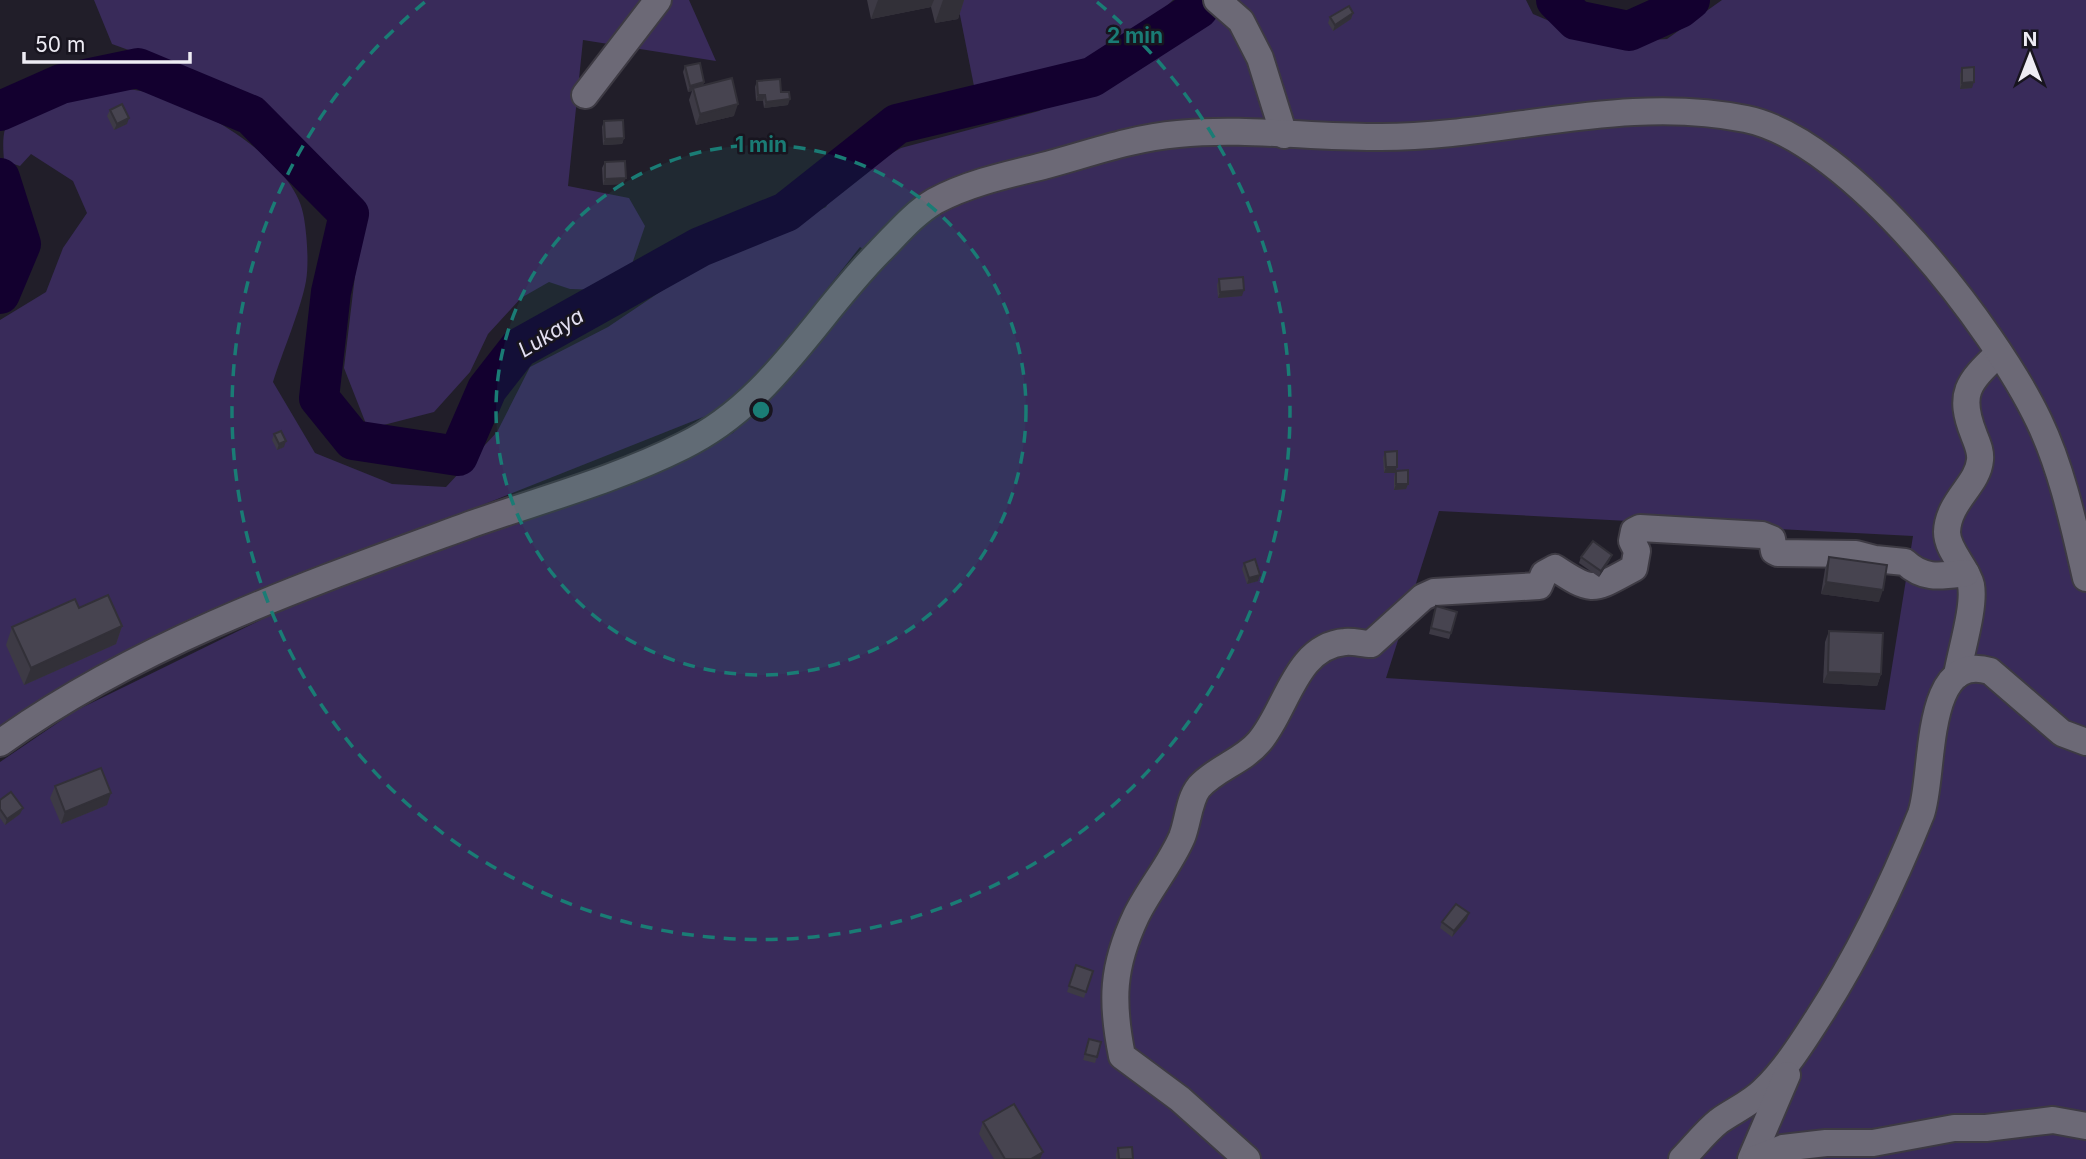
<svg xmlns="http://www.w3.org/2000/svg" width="2086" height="1159" viewBox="0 0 2086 1159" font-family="Inter,sans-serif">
  <rect width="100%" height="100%" fill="#211e29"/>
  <g fill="#392b5a" fill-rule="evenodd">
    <path d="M94,0H689L716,61L583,40L568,186L629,198L645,226L630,270L603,290L570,289L549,282L521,298L488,334L470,372L434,412L368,429L344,368L362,217L344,186L245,92L112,44Z"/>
    <path d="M957,0H1173L1137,34L1084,66L974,86Z"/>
    <path d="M1224,0H1526L1533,14L1601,43L1667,39L1722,0H2086V1159H0V762L75,711L322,590L733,433L887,264L860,247L736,404L427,527L245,604L0,727V320L46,292L63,248L87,213L73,181L31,154L20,166L4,161C3,146 1,126 13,115C46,85 109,83 150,93C200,105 297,161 304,218C307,236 309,263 306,281C301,309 282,353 273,382L315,453L392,484L446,487L497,432L530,367L608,327L694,269L826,207L839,183L901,148L1039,111L1169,47L1209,21ZM1439,511L1913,536L1885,710L1386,678Z"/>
  </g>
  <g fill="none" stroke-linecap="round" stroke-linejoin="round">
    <g stroke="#13002f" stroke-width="40">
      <path d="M1556,0L1576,20L1629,31L1680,8L1690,0"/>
      <path d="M0,111L61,84L138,68L251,115L349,214L331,292L319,398L353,440L458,456L487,389L519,348L700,247L786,212L897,124L1092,77L1198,9L1205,0"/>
      <path d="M0,178L21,244L0,294"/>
    </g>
    <defs>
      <g id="street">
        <path d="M1217,0L1241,21L1260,58L1284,135"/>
        <path d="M585,95L658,0"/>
        <path d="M1957,675C1961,651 1975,607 1971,585C1967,567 1947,551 1947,532C1948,501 1978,485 1980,460C1981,451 1977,443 1974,435C1957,392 1969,382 1999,353"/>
        <path d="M0,743C141,642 308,584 469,525C540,500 615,480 683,446C771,403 813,319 879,252C897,234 913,214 935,201C969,183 1006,175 1043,166C1088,154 1131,138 1178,134C1245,127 1313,138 1381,137C1502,137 1624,94 1746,119C1850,140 1995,328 2039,421C2062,469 2074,526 2086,578"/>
        <path d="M1247,1159L1180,1099L1122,1056C1111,1001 1112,967 1136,916C1149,889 1170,865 1182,837C1188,822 1189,799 1199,787C1216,768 1243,761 1259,742C1287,710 1295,646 1345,642C1353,641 1363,644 1371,644L1423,597L1434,592L1539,586L1544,574L1555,568C1594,594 1593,590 1634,568L1637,551L1632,541L1634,531L1640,528L1762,535L1772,539L1774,551L1778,553L1856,554L1875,559L1905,562C1924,580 1941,576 1966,573"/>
        <path d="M1682,1159C1694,1147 1705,1132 1719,1121C1733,1111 1751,1103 1763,1091C1785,1070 1802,1043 1818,1018C1860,953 1892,886 1921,814C1935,776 1922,650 1990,671L2062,733L2086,742"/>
        <path d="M1751,1159L1787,1075"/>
        <path d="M1755,1159L1783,1148L1826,1143H1873L1954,1128H1986L2053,1120L2086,1126"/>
      </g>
    </defs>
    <use href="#street" stroke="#3d3a43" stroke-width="30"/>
    <use href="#street" stroke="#6c6976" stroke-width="26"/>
  </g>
  <g fill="#3d3a45">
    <path d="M867,0H964L958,19L935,23L931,7L871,19Z"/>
    <path d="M1353,13L1351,19L1333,31L1328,23L1330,17Z"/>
    <path d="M685,66L704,82L703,85L734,116L696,125L689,100L692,91L688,92L683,72Z"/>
    <path d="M1962,68L1972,88L1960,89V74Z"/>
    <path d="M757,81L781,92L788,105L764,108L763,101H756L755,87Z"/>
    <path d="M110,110L127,124L114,130L107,116Z"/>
    <path d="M604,121L624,138L622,144L603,145L602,127Z"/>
    <path d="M605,162L623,184L603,185L602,168Z"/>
    <path d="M1219,279L1242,296L1218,298L1217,285Z"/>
    <path d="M274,434L284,447L277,450L272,440Z"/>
    <path d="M1385,452L1397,467L1396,471L1408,484L1406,489L1394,490V477L1395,473H1384L1383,458Z"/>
    <path d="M1581,557L1610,560L1599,577L1579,563Z"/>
    <path d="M1829,557L1879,602L1821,594L1825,569Z"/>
    <path d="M1244,563L1258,581L1247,584L1242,569Z"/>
    <path d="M1436,606L1451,633L1449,639L1429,634Z"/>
    <path d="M122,626L116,644L24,685L6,645L12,627Z"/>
    <path d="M1829,631L1881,674L1877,686L1823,683L1825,642Z"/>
    <path d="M55,786L107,805L61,824L50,798Z"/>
    <path d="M0,800L20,814L5,825L0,818Z"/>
    <path d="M1467,919L1452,937L1440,928L1442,922Z"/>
    <path d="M1076,965L1093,971L1084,998L1067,992Z"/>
    <path d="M1089,1039L1097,1057L1095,1063L1083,1060Z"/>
    <path d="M983,1122L1043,1152L1040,1159H994L979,1134Z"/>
    <path d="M1118,1148L1133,1159H1116V1154Z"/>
  </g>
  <g fill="#323038">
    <path d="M878,0H934L931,7L871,19Z"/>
    <path d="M943,0H964L958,19L935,23Z"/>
    <path d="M1353,13L1351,19L1333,31L1335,25Z"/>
    <path d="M704,82L702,88H693L692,91L688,92L690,86Z"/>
    <path d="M1974,82L1972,88L1960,89L1962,83Z"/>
    <path d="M758,95H765L763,101H756Z"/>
    <path d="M790,99L788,105L764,108L766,102Z"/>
    <path d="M738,104L734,116L696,125L700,114Z"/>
    <path d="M129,118L127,124L114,130L117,124Z"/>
    <path d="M624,138L622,144L603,145L605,139Z"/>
    <path d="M626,178L623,184L603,185L605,179Z"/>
    <path d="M1244,290L1242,296L1218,298L1220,292Z"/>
    <path d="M286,441L284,447L277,450L279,444Z"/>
    <path d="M1386,467H1397L1395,473H1384Z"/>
    <path d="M1396,484H1408L1406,489L1394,490Z"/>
    <path d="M1612,555L1610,560L1599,577L1601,571Z"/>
    <path d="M1260,575L1258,581L1247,584L1249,578Z"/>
    <path d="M1826,582L1883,590L1879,602L1821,594Z"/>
    <path d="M122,626L116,644L24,685L31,668Z"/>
    <path d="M1828,672L1881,674L1877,686L1823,683Z"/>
    <path d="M111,793L107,805L61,824L65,812Z"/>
    <path d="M23,808L20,814L5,825L7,819Z"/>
    <path d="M1469,913L1467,919L1452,937L1454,931Z"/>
    <path d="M1043,1152L1040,1159H1031Z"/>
  </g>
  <g fill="#474450" stroke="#323038" stroke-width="2">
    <path d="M1349,6L1353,13L1335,25L1330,17Z"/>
    <path d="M700,63L704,82L690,86L685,66Z"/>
    <path d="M1974,67V82L1962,83V68Z"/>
    <path d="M732,78L738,104L700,114L693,88Z"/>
    <path d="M780,79L781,92H789L790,99L766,102L765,95H758L757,81Z"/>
    <path d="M122,104L129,118L117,124L110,110Z"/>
    <path d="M623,120L624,138L605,139L604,121Z"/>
    <path d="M625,161L626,178L605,179V162Z"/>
    <path d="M1243,277L1244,290L1220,292L1219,279Z"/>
    <path d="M281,431L286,441L279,444L274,434Z"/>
    <path d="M1397,451V467H1386L1385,452Z"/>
    <path d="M1408,470V484H1396V471Z"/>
    <path d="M1593,541L1612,555L1601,571L1581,557Z"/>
    <path d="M1829,557L1887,565L1883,590L1826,582Z"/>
    <path d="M1255,559L1260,575L1249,578L1244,563Z"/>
    <path d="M108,595L122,626L31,668L12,627L75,599L79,608Z"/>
    <path d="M1436,606L1457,612L1451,633L1431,628Z"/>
    <path d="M1829,631L1883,633L1881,674L1828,672Z"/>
    <path d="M101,768L111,793L65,812L55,786Z"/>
    <path d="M11,792L23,808L7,819L0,809V800Z"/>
    <path d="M1456,904L1469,913L1454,931L1442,922Z"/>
    <path d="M1076,965L1093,971L1086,992L1069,986Z"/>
    <path d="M1089,1039L1101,1042L1097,1057L1085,1054Z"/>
    <path d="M1014,1104L1043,1152L1031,1159H1005L983,1122Z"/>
    <path d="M1132,1147L1133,1159H1119L1118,1148Z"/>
  </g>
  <circle cx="761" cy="410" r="265" fill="#1a7c75" fill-opacity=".12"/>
  <g fill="none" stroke="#1a7c75" stroke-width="3.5" stroke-dasharray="12 9">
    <circle cx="761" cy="410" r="265"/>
    <path d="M1097 2A529 529 0 1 1 425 2"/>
  </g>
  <g text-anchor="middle" stroke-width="5" stroke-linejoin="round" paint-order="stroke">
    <g font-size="21" font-style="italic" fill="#e4e0f2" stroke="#18151f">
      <text transform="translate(551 333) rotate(-32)" y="7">Lukaya</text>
    </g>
  </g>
  <circle cx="761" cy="410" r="10" fill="#1a7c75" stroke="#18151f" stroke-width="3.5"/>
  <g font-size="21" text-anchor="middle" font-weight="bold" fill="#1a7c75" stroke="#18151f" stroke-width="5" stroke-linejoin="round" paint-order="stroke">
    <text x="1135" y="43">2 min</text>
    <text x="761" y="152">1 min</text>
  </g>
  <g transform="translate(2030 56)" stroke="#18151f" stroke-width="5" paint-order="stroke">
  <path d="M0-5L12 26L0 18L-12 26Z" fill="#eeecf4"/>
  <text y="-10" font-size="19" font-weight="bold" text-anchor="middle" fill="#eeecf4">N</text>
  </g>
  <path d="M24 52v10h166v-10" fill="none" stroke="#eeecf4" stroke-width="3.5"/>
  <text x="35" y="52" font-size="21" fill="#eeecf4" stroke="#18151f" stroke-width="5" paint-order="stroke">50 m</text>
</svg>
